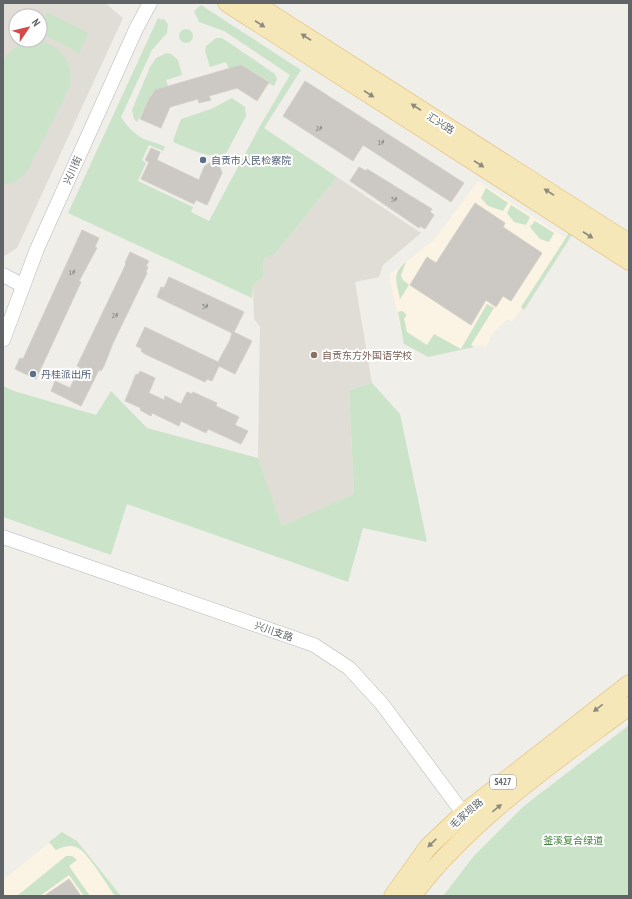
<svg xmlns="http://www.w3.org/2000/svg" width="632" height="899" viewBox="0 0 632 899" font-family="'PT Sans Narrow','Noto Sans SC',sans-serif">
  <rect width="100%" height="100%" fill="#f0eee9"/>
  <g fill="#fbf3e3">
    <path d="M478,181L569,240L512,322L507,319L493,333L489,340L490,341L485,347L482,345L428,357L404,344L389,275L434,240Z"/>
    <path d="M62,832L77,841L121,896H3V880Z"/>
  </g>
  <g fill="#e0ddd7" fill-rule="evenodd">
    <path d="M3,3H105L123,18L17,248L3,257ZM16,16H40V40H16Z"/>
    <path d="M337,177L421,233L383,265L379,277L355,282L372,383L349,390L354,494L282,527L258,458L260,327L254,319L253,285L263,277L264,259L276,253Z"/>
  </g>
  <g fill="#cbe4c9">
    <path d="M201,5L301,70L264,128L337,177L276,253L264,259L263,277L253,285L252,298L68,213L158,18L162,20L163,18L168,24L167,33L152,50L121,117C126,125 135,135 144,139C152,142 158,143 165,147L163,151L149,145L142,160L146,163L138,181L193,207L191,212L209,221L260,126L290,75L224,31L199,22L194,11Z"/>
    <path d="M47,12L89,33L79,53L40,33V25Z"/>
    <circle cx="186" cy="36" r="7"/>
    <path d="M216,38H222L275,74L277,79L274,86L268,83L269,81L241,65L229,69L226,62L210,67L205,51L206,46Z"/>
    <path d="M41,41C62,47 74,64 70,87L27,172L15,182L3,185V60C12,46 24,41 41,41Z"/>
    <path d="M166,53L171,54L178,60L182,75L166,80L168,86L155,90L137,122L134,119L132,110L150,67L156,58Z"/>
    <path d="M232,98L245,107L246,116L227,152C213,162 189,148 175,143L173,141L181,119L211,109Z"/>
    <path d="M486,188L508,203L503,211L488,206L481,198Z"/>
    <path d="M511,205L530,217L526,225L514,222L507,213Z"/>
    <path d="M535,221L554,233L549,242L540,239L530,227Z"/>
    <path d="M569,233L572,235L524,310L521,307Z"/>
    <path d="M406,262L401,275L403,280L409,285L400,299C397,282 391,274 406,262Z"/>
    <path d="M487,304L494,308L471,345L474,347L428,357L404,344L398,312L402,311L406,314V317L404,318L407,332L427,345L434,334L461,349Z"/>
    <path d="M372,383L400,414L427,542L363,528L348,582L127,504L111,555L3,517V386L14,391L96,415L111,391L147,428L258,458L282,526L354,494L349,390Z"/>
    <path d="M629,725V896H443L473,857L524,806Z"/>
    <path d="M62,832L77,841L121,896H115C107,885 88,853 78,848C70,844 63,847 56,850L49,842Z"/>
    <path d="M66,856H72L77,860L69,866L90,896H84L69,875L40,896H17Z"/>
  </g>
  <g fill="#ccc9c5" stroke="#d4cfc8">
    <path d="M241,65L269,82L257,101L237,88L209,96L211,100L199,103L198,99L170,107L161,128L140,119L150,97H151L155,90Z"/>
    <path d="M305,81L464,183L451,202L363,145L353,161L283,116Z"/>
    <path d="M151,148L160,152L157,160L199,180L204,167L209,163H216L220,167L222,173L207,205L196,200L194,204L141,179L149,162L145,160Z"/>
    <path d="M359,167L366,171L367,169L432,209L430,212L434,215L425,229L420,226L419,228L350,181Z"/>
    <path d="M475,203L505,223L503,227L542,253L511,301L503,296L496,307L486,300L471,325L410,285L427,257L436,263Z"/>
    <path d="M82,230L99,238L95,247L97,248L79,281L81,282L36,379L15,369L20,358L23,359Z"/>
    <path d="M130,252L149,261L146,266L148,267L146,272L147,273L113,343L104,366L101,371L99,370L81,406L51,391L55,381L70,388L80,367L77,366L126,264L125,263Z"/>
    <path d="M169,277L244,312L234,332L252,341L235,374L219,366L212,381L207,379L205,382L145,354L141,351L142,349L136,346L145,327L218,362L230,340L232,333L157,297L161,287L164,288Z"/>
    <path d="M140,371L155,378L149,393L164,400L165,396L181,404L187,392L192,394L193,392L217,403L216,406L239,417L235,425L248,431L241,444L208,429L206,433L181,421L179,426L152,413L151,416L140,410L141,408L125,401L136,374L138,375Z"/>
    <path d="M69,879L81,896H44Z"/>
  </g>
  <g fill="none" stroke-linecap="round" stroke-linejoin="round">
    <defs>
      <g id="minor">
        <path d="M3,275L22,285"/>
        <path d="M3,340L37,249L136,29L150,3"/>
        <path d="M3,537L314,645L349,668L382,704L469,821"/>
      </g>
      <g id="major">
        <path d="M227,3L629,261"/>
        <path d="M254,3L629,243"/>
        <path d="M393,896L428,847L464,813L629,684"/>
        <path d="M412,896C470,819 552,764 629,706"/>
      </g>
    </defs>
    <use href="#minor" stroke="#b4b6b9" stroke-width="15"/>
    <use href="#major" stroke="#e2b970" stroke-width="19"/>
    <use href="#minor" stroke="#fff" stroke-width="14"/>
    <use href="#major" stroke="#f6e7b8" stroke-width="18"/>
  </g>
  <defs><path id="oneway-solid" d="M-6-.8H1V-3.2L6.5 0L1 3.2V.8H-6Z"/></defs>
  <g fill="#8d8b7f">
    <use href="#oneway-solid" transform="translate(260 24) rotate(33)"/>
    <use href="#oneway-solid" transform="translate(306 37) rotate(-147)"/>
    <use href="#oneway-solid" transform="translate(369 94) rotate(33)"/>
    <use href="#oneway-solid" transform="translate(416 107) rotate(-147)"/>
    <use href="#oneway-solid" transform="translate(479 164) rotate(33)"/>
    <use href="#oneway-solid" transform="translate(549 192) rotate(-147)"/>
    <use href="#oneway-solid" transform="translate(588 235) rotate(33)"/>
    <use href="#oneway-solid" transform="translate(598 708) rotate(142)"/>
    <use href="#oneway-solid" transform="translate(497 808) rotate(-39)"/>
    <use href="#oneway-solid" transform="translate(432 843) rotate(136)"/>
  </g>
  <g fill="#5c6f8a" stroke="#fff" stroke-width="1.5">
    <circle cx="203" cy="160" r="4"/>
    <circle cx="33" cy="374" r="4"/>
  </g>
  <circle fill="#8d6e63" stroke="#fff" stroke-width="1.5" cx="314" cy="355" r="4"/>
  <g text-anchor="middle" stroke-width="4" stroke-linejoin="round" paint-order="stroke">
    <g font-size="8" fill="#7b7d7e">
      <text x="319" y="131">2#</text>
      <text x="381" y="145">1#</text>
      <text x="394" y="202">3#</text>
      <text x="72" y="275">1#</text>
      <text x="205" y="309">3#</text>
      <text x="115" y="318">2#</text>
    </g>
    <rect fill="#fff" stroke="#909295" stroke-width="1" x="490" y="775" width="26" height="14" rx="3"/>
    <g font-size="9" font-weight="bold" fill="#606467">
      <text x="503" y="785">S427</text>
    </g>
    <g font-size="10" fill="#606467" stroke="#fff">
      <text transform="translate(441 123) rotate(33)" y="4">汇兴路</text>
      <text transform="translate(72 170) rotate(-66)" y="4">兴川街</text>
      <text transform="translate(274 631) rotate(19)" y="4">兴川支路</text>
      <text transform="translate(466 813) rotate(-41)" y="4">毛家坝路</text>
    </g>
    <g font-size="10" fill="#4e5e75" stroke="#fff" text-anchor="start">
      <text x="211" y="164">自贡市人民检察院</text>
      <text x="41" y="378">丹桂派出所</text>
    </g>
    <g font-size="10" fill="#785e54" stroke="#fff" text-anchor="start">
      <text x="322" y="359">自贡东方外国语学校</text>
    </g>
    <g font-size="10" fill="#448441" stroke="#fff">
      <text x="573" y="844">釜溪复合绿道</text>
    </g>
  </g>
  <rect width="632" height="899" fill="none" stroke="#606467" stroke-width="8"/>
  <g transform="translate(28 28) rotate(55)"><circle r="19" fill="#ffffff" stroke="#bfc1c2"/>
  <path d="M0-3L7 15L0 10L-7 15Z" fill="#d6494a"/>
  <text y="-6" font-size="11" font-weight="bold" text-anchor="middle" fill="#606467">N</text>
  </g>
</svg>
